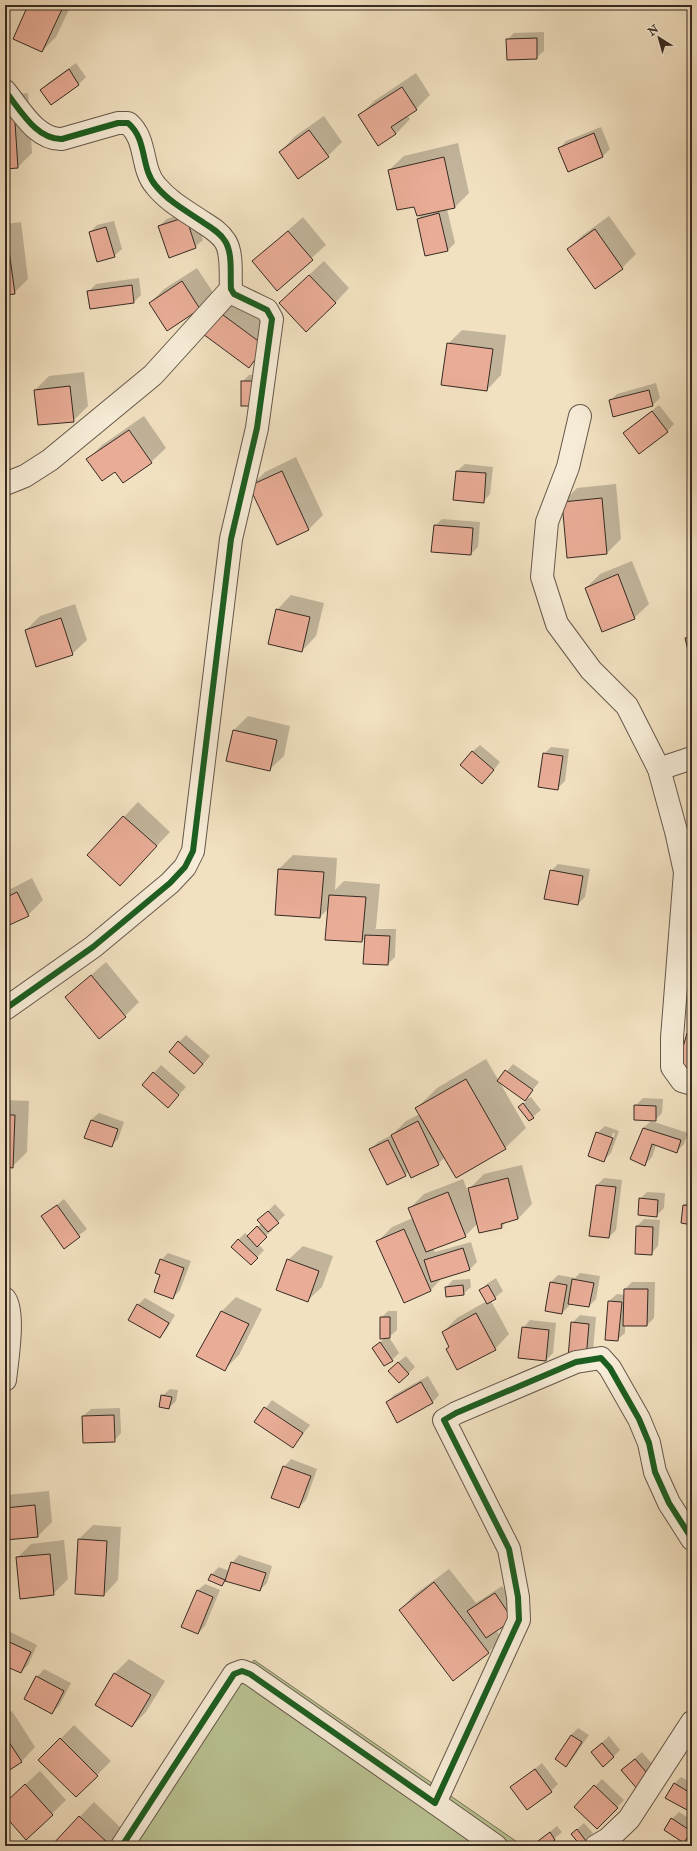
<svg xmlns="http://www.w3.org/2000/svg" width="697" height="1851" viewBox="0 0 697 1851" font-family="'IM FELL Double Pica',serif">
  <rect width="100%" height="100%" fill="#f2e1c1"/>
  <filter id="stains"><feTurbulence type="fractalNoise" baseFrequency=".005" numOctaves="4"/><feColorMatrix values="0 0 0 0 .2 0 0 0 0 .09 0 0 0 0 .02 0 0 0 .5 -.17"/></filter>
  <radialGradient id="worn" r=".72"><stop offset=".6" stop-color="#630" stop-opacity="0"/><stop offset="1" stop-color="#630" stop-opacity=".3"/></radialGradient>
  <path fill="#bac393" stroke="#78765a" d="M254,1660L523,1846H133Z"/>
  <g fill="#0003" fill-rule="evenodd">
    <path d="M29,5H71L56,37L42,51Z"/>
    <path d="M544,32V51L536,58L507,40L514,33Z"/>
    <path d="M76,63L86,77L79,84L51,104L41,90L48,83Z"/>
    <path d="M416,73L430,95L416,109L407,115L410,119L396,134L360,115L374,101Z"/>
    <path d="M28,93L32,153L18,167L5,168V95Z"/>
    <path d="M324,116L342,142L328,156L280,152L294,137Z"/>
    <path d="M601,127L610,149L603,156L568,170L559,149L566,141Z"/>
    <path d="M458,143L469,193L455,207L447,209L455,243L448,250L418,219L422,214L389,170L404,156Z"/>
    <path d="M193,210L203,240L195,247L159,226L167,219Z"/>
    <path d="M609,216L636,254L622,268L568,249L583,235Z"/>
    <path d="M303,217L326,245L277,289L253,261Z"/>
    <path d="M114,221L122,249L114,256L90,232L97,225Z"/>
    <path d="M21,222L28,279L14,293L5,294V224Z"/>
    <path d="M324,261L349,288L335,303L294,289Z"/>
    <path d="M197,268L214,294L200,309L150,303L164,289Z"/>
    <path d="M139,278L141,295L134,302L88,292L96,284Z"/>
    <path d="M234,299L278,331L263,352L248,367L204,334Z"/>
    <path d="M462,330L506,335L501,375L487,390L448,344Z"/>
    <path d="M84,372L88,406L73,421L35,390L49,376Z"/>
    <path d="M264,374V397L242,382L249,375Z"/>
    <path d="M656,383L660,398L653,405L610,401L617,394Z"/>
    <path d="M659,405L674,424L667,432L624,433Z"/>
    <path d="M144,416L166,448L151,462L123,482L115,471L88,459L102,445Z"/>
    <path d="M296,457L323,515L309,529L278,544L250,487L265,472Z"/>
    <path d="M465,464L493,467L490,494L483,502L455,499L457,471Z"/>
    <path d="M616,484L621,539L607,553L563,502L577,488Z"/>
    <path d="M442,519L480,522L478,547L471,554L435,526Z"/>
    <path d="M632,561L649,604L634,618L586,588L600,574Z"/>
    <path d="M291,595L324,603L316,636L302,651L277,610Z"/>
    <path d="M75,604L87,640L72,654L26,630L40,616Z"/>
    <path d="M692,632V663L686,638Z"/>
    <path d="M248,716L290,726L284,756L269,770L234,730Z"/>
    <path d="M480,745L500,762L490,775L472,752Z"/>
    <path d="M551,747L569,749L565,781L558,788L544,754Z"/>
    <path d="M138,802L170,832L134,870L88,855Z"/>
    <path d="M293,855L337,858L335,890L344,881L380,884L376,927L375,929H396L395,957L388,964L366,938L362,941L329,908L320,917L279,869Z"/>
    <path d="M558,864L590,869L585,897L578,904L551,871Z"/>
    <path d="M32,878L43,900L28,915L5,926V892Z"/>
    <path d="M106,962L139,1002L125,1016L66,997Z"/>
    <path d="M692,1029V1067L691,1068L688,1034Z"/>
    <path d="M186,1035L210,1056L202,1066L179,1042Z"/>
    <path d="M486,1059L499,1081L513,1064L539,1082L526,1099L531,1097L541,1110L529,1120L520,1107L526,1101L499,1081L526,1128L505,1148L445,1157L438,1164L409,1171L405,1175L371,1149L378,1142L392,1135L406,1121L420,1114L417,1108L437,1088Z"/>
    <path d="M161,1065L186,1087L175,1099L143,1085Z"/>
    <path d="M643,1098L663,1099L662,1113L655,1120L635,1106Z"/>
    <path d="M5,1100L29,1101L27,1152L12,1167L5,1166Z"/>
    <path d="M99,1113L124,1122L118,1139L111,1146L91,1120Z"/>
    <path d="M651,1121L688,1133L684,1144L677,1151L656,1145L652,1157L645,1164L631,1159L643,1128Z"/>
    <path d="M605,1126L619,1131L611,1153L604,1160L597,1133ZM613,1133H615L608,1153H606Z"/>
    <path d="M522,1165L532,1204L518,1219L507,1221L502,1227L478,1223L465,1236L433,1249L435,1252L471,1242L477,1262L470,1269L443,1277L431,1290L404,1301L378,1241L392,1227L413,1218L410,1208L424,1194L463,1179L470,1197H471L469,1189L484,1174Z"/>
    <path d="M604,1178L622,1180L616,1230L609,1237L597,1185Z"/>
    <path d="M647,1192L665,1193L664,1208L657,1215L640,1199Z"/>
    <path d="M692,1198V1224L682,1223L684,1205Z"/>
    <path d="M64,1199L87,1229L64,1247L42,1217Z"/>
    <path d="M275,1204L285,1215L272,1227L273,1229L258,1244L264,1250L251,1264L238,1240L245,1233L249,1236L262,1223L259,1220Z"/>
    <path d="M644,1219L660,1220L658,1246L651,1254L637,1226Z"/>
    <path d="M303,1246L333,1256L322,1287L307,1301L288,1260Z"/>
    <path d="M168,1253L191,1261L180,1290L173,1298L161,1274V1260Z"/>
    <path d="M580,1273L600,1276L596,1299L589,1306L570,1303L569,1306L562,1313L551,1282L558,1275L575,1278Z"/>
    <path d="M496,1278L503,1291L491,1301L509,1334L495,1349L450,1346L443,1332L457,1318L487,1301L481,1290L488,1283Z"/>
    <path d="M470,1279L471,1287L463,1294L446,1287L453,1280Z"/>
    <path d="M632,1282H655L654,1318L647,1325H625V1333L617,1340L609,1301L617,1294L625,1295V1289Z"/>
    <path d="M236,1297L262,1309L239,1355L225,1369L208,1339L222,1311Z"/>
    <path d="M145,1298L175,1315L167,1329L160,1337L138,1305Z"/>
    <path d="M388,1311H397V1330L389,1337L399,1353L392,1360L373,1348L385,1338L381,1318Z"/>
    <path d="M580,1315L596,1317L593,1351L586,1358L572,1323Z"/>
    <path d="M530,1320L556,1323L553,1353L546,1360L523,1328Z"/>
    <path d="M406,1356L415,1367L408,1374L396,1364Z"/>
    <path d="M428,1376L439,1395L432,1403L387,1402L394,1395Z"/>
    <path d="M170,1389L178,1390L176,1401L169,1408L162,1396Z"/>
    <path d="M272,1400L310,1425L293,1447L255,1422Z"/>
    <path d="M120,1408L121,1433L114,1441L83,1416L91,1409Z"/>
    <path d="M291,1459L317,1469L306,1500L299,1507L284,1467Z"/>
    <path d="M49,1491L52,1522L38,1536L5,1539V1495Z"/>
    <path d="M93,1525L121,1527L118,1580L104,1595L79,1539Z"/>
    <path d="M64,1540L68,1579L53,1594L17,1558L31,1544Z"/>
    <path d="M239,1555L272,1566L267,1583L260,1590L226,1580L222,1585L211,1575L219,1567L229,1571L232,1563Z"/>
    <path d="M449,1569L476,1603L502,1586L520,1612L496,1630L502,1638L488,1653L400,1610L414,1595Z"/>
    <path d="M205,1584L220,1590L205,1626L198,1633L197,1591Z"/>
    <path d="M6,1630L37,1645L28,1665L21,1672L5,1665V1632Z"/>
    <path d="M129,1659L165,1681L146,1712L132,1726L114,1674Z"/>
    <path d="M44,1669L71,1683L59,1706L52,1713L25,1699L37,1677Z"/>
    <path d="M12,1711L35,1747L21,1762L5,1772V1715Z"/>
    <path d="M74,1725L111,1761L76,1796L40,1760Z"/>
    <path d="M578,1728L589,1735L573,1758L566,1765L571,1735Z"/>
    <path d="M609,1736L620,1750L613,1757L592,1752Z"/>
    <path d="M642,1752L658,1771L651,1779L622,1770Z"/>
    <path d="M542,1763L558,1784L551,1791L512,1787Z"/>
    <path d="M40,1771L66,1800L52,1814H5V1803Z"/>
    <path d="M681,1777L692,1783V1807L689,1810L674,1784Z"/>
    <path d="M602,1779L624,1800L597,1828L575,1807Z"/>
    <path d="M94,1802L123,1830L109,1846H55L53,1845Z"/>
    <path d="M679,1812L692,1820V1832L684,1841L666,1830L672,1819Z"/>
    <path d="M584,1823L593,1833L580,1844L572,1834Z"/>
    <path d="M557,1826L562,1832L546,1846H537L535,1844Z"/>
  </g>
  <g fill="#e9ad97" stroke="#362a22">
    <path d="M28,5H64L42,52L13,39Z"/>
    <path d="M537,38V59L507,60L506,39Z"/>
    <path d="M69,69L79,85L51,105L40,90Z"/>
    <path d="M402,87L417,110L391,127L396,134L378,146L358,115Z"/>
    <path d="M14,107L18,168L5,169V108Z"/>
    <path d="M309,130L329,157L298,179L279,152Z"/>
    <path d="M594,133L603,157L568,172L558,148Z"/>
    <path d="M444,157L455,208L417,216L414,207L397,210L388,170Z"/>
    <path d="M439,213L448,251L425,256L417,219Z"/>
    <path d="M186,217L196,248L169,258L158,226Z"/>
    <path d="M106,227L115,257L97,262L89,232Z"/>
    <path d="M595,229L623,269L595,289L567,249Z"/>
    <path d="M288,231L313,260L277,291L252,261Z"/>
    <path d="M5,236H7L15,294L5,295Z"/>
    <path d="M309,275L336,303L306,332L279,303Z"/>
    <path d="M182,281L200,309L167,331L149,303Z"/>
    <path d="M132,285L134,303L90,309L87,291Z"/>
    <path d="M219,312L265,346L249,368L203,334Z"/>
    <path d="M447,343L493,349L487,391L441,385Z"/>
    <rect x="241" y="381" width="16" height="25"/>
    <path d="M70,386L74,422L38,425L34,390Z"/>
    <path d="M649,390L653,406L613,417L609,400Z"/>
    <path d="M652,411L668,432L639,454L623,433Z"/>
    <path d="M129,430L152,463L123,483L115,472L102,481L86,459Z"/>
    <path d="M282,471L309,530L277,545L249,486Z"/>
    <path d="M456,471L486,473L484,503L453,500Z"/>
    <path d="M602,498L607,554L567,558L562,502Z"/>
    <path d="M434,525L473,528L471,555L431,552Z"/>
    <path d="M618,574L635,619L602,632L585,588Z"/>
    <path d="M276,609L310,617L302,652L268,644Z"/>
    <path d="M61,618L73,655L36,667L25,630Z"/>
    <path d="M692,636V667L685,638Z"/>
    <path d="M692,682V692L688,684Z"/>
    <path d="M233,730L277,740L270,771L226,761Z"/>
    <path d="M472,751L494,770L482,784L460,765Z"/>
    <path d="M543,753L563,756L558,790L538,787Z"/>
    <path d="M123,816L157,846L120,886L87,855Z"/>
    <path d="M278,869L324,872L320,918L275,915Z"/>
    <path d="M550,870L583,876L578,905L544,899Z"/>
    <path d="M17,892L29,916L5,927V898Z"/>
    <path d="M329,895L366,897L362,942L325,940Z"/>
    <path d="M365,935L390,936L388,965L363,964Z"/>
    <path d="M91,975L126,1017L99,1039L65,997Z"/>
    <path d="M687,1033L692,1034L691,1070L678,1065Z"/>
    <path d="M178,1041L203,1064L194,1074L169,1052Z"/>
    <path d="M505,1070L533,1090L525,1101L497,1081Z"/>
    <path d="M153,1072L179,1095L168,1108L142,1085Z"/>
    <path d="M466,1079L506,1149L456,1178L415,1108Z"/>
    <path d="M523,1103L534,1118L529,1121L518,1107Z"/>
    <path d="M634,1105L656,1106V1121L634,1120Z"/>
    <path d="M5,1115H15L13,1168L5,1167Z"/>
    <path d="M91,1120L118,1129L112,1147L84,1138Z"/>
    <path d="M418,1121L439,1165L411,1178L391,1135Z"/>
    <path d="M692,1123V1141L688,1140Z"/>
    <path d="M643,1128L681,1140L677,1153L652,1144L645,1166L630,1159Z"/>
    <path d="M596,1132L613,1138L604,1162L588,1156Z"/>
    <path d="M388,1140L406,1176L387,1185L369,1149Z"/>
    <path d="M508,1178L518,1219L501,1224L502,1228L479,1233L468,1188Z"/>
    <path d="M596,1185L616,1187L609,1238L589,1236Z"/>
    <path d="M448,1192L466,1237L426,1252L408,1208Z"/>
    <path d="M639,1198L658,1200L657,1217L638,1215Z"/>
    <path d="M57,1205L80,1237L64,1249L41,1216Z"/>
    <path d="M683,1205L692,1206V1225L681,1223Z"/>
    <path d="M268,1211L279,1223L268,1232L257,1220Z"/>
    <path d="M257,1226L267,1237L257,1247L247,1236Z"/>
    <path d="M636,1226L653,1227L652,1255L635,1254Z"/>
    <path d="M404,1229L431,1291L404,1303L376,1241Z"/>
    <path d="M238,1239L258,1258L251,1265L231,1247Z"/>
    <path d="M463,1248L470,1270L431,1282L424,1260Z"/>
    <path d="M160,1259L184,1268L173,1299L154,1292L160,1275L155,1273Z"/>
    <path d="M287,1259L319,1271L308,1302L276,1290Z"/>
    <path d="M572,1279L594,1283L589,1307L568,1304Z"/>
    <path d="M550,1282L567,1285L562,1314L545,1311Z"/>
    <path d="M463,1285L464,1295L446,1297L445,1287Z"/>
    <path d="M488,1285L496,1299L487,1304L479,1290Z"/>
    <path d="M624,1289H648L647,1326H623Z"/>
    <path d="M608,1301L622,1302L618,1341L605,1340Z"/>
    <path d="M137,1304L169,1323L160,1338L128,1320Z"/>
    <path d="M221,1311L249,1324L225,1371L196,1356Z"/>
    <path d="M476,1313L496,1350L457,1370L446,1349L449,1347L442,1332Z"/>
    <path d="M380,1317H390V1338L380,1339Z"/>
    <path d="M571,1322L589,1324L586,1359L568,1358Z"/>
    <path d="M522,1327L549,1330L546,1361L518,1358Z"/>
    <path d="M380,1342L393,1361L384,1366L372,1348Z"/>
    <path d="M398,1362L409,1374L399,1383L388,1371Z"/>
    <path d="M421,1382L433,1403L397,1423L386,1402Z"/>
    <path d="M161,1395L172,1397L169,1409L159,1407Z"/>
    <path d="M264,1407L303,1433L293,1448L254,1422Z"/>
    <path d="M114,1415L115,1442L83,1443L82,1416Z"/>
    <path d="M283,1466L311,1476L299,1508L271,1498Z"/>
    <path d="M35,1505L38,1537L5,1540V1508Z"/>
    <path d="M78,1539L107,1541L104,1596L75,1594Z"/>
    <path d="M50,1554L54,1595L20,1599L16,1557Z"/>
    <path d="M231,1562L266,1573L260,1591L225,1581Z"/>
    <path d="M211,1574L225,1580L222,1586L208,1580Z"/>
    <path d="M434,1582L489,1653L453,1681L399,1610Z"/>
    <path d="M197,1590L213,1597L198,1634L181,1627Z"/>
    <path d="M495,1593L513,1620L486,1638L467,1611Z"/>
    <path d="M5,1640L31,1652L21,1673L5,1666Z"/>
    <path d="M114,1673L151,1695L132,1727L95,1705Z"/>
    <path d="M36,1676L64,1691L52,1714L24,1699Z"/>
    <path d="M571,1735L582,1742L566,1767L555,1759Z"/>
    <path d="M5,1736L22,1762L5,1773Z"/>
    <path d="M60,1738L98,1776L76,1797L38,1760Z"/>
    <path d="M602,1743L614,1757L603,1767L591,1752Z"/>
    <path d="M635,1759L652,1779L639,1791L621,1770Z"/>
    <path d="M535,1769L552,1792L527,1810L510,1787Z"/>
    <path d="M674,1783L692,1794V1806L689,1811L665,1798Z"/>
    <path d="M25,1784L53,1815L26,1840L5,1816V1803Z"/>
    <path d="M594,1785L618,1808L597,1829L574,1807Z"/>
    <path d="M79,1816L110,1845L109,1846H53L52,1845Z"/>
    <path d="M671,1818L691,1831L684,1843L664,1830Z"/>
    <path d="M577,1829L586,1841L580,1845L571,1834Z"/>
    <path d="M550,1832L555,1840L547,1846H536L534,1844Z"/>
    <path d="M691,1838L692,1846H686L685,1845Z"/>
  </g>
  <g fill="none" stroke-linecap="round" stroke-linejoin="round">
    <defs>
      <g id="minor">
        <path d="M5,91C20,109 36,140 62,139L118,123H128C148,140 140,168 156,186C169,202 188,212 204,223C212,228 220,233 225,241C233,253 230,275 231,289L234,294L267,310L272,319L257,428L231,539L193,851L185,867L170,883L93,947L5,1009"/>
        <path d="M580,416L568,467L547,522L542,577L557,624L591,670L627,706L659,769L676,831L685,872L672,1038V1067L682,1081L692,1084"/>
        <path d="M5,484L25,476L50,460L153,375L231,289"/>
        <path d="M659,769L692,758"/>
        <path d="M5,1299C15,1312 7,1362 5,1380"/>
        <path d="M435,1803L496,1846"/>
        <path d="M122,1846L234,1674L242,1671L250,1674L435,1803L519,1620L518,1597L509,1549L444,1420L456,1413L576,1362L601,1358L610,1368L639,1419L649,1443L655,1472L669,1503L692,1539"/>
        <path d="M596,1846L608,1839L629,1819L692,1722"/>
      </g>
    </defs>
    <use href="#minor" stroke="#65584a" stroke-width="24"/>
    <use href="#minor" stroke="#f7ecd7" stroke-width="22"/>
    <defs>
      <g id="cycleway">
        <path d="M5,91C20,109 36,140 62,139L118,123H128C148,140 140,168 156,186C169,202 188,212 204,223C212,228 220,233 225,241C233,253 230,275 231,289L234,294L267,310L272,319L257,428L231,539L193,851L185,867L170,883L93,947L5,1009"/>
        <path d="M122,1846L234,1674L242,1671L250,1674L435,1803L519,1620L518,1597L509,1549L444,1420L456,1413L576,1362L601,1358L610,1368L639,1419L649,1443L655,1472L669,1503L692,1539"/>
      </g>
    </defs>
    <use href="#cycleway" stroke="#f7ecd7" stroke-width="8"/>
    <use href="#cycleway" stroke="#1b5e20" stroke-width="6"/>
  </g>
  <rect width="697" height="1851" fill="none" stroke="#f2e1c1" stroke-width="20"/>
  <rect x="6" y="6" width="685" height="1839" fill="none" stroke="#362a22" stroke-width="2"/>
  <rect x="10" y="10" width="677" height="1831" fill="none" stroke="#362a22"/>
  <g transform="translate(659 38) rotate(323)" stroke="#f7ecd7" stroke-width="3" paint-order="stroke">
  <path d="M0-3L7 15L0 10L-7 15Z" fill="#362a22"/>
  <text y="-6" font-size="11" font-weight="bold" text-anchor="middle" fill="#362a22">N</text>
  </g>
  <rect width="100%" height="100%" filter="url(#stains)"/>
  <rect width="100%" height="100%" fill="url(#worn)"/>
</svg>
